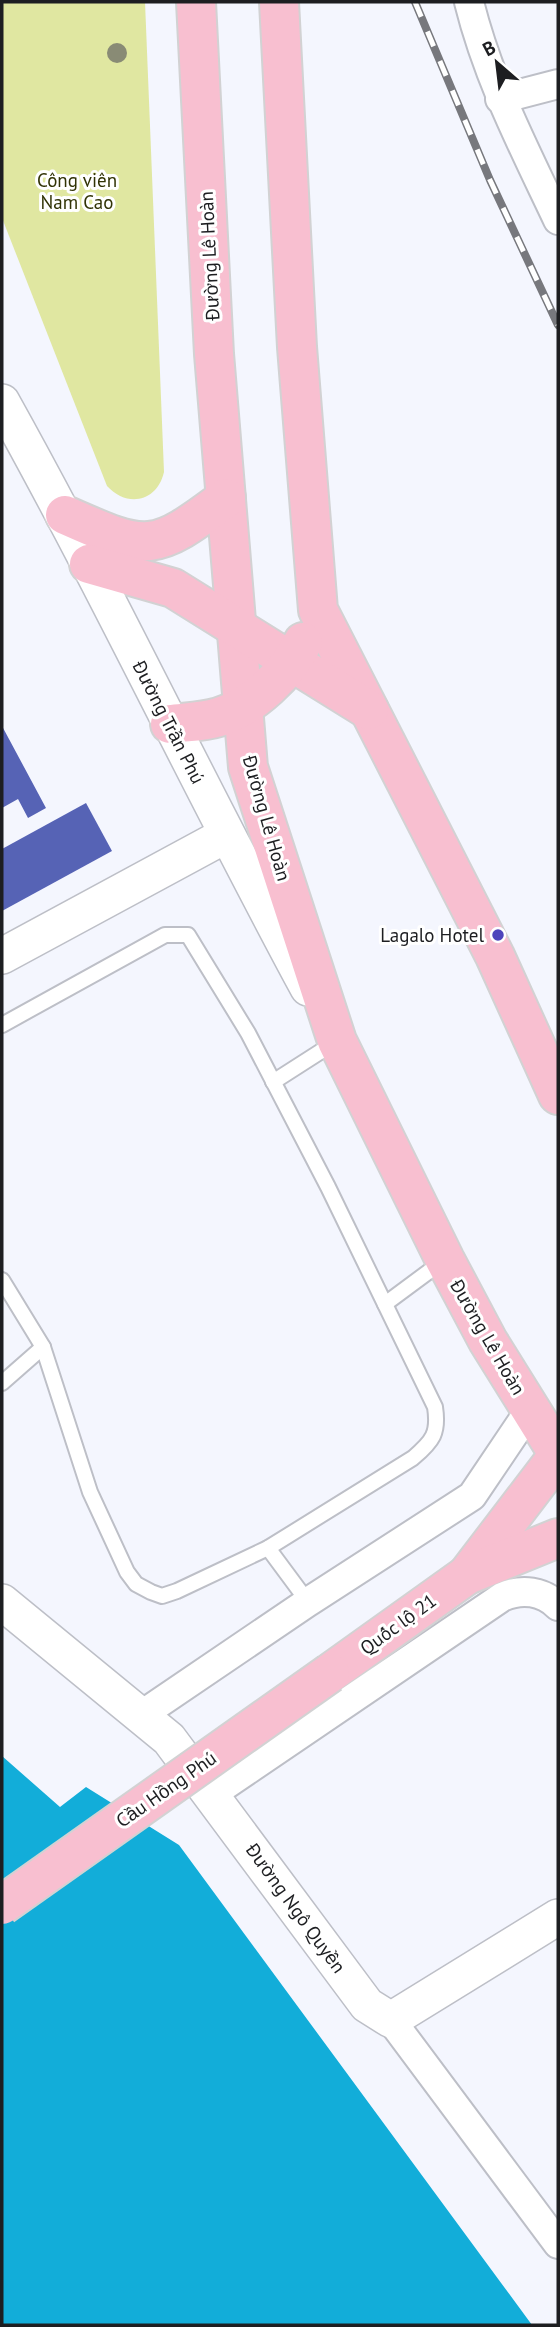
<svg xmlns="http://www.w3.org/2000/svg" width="560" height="2327" viewBox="0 0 560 2327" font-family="'PT Sans',sans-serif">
  <rect width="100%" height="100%" fill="#f4f6fe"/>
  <path fill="#e0e7a1" d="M2,2H145L164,472C157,502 127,508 107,486L2,218Z"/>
  <path fill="#12add9" d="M2,1756L60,1807L86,1787L179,1845L532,2325H2Z"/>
  <g fill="#5663b5">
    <path d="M2,726L46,808L28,818L18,799L2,808Z"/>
    <path d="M86,803L112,851L2,911V849Z"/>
  </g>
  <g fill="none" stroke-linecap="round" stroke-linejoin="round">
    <defs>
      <g id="service">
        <path d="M2,1025L165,935H188L248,1033L328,1187L435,1407C439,1433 433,1441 413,1458L268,1548L177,1591L162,1596L151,1592L136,1584L127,1572L90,1492L43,1347L2,1280"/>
        <path d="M273,1082L337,1041"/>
        <path d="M385,1304L443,1261"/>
        <path d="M2,1383L43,1347"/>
        <path d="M268,1548L308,1602"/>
      </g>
      <g id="minor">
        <path d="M469,2C488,79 524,148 558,220"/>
        <path d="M500,99L558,84"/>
        <path d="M140,1716L308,1602L472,1496L530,1410"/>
        <path d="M212,1794L502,1597C522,1588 543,1591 558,1606"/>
        <path d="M391,2020L558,2244"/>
      </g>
      <g id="tertiary">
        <path d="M2,402C109,594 203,794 308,988"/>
        <path d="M2,956L226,835"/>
        <path d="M2,1602L169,1739L367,2005L391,2020L558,1917"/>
      </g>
      <g id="primary">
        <path d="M196,2L214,354L248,767L337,1041L445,1260L488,1341L554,1447"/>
        <path d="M279,2L297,347L318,610L495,956L558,1095"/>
        <path d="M65,515C148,552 153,553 226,498"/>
        <path d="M89,564L173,588L369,710"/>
        <path d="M170,724C186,722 203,722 219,717C253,707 288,673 303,642"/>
        <path d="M467,1575L554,1461"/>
        <path d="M330,1673L467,1575L558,1538"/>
      </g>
    </defs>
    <use href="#service" stroke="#bdbfc7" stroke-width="18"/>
    <use href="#minor" stroke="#bdbfc7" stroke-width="32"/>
    <use href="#tertiary" stroke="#bdbfc7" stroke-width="38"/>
    <use href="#primary" stroke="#d2d2d3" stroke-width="42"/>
    <use href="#service" stroke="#fff" stroke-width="14"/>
    <use href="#minor" stroke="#fff" stroke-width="28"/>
    <use href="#tertiary" stroke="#fff" stroke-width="35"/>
    <use href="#primary" stroke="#f8bfd0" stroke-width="38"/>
    <defs>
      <path id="rail" d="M415,2L490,180L558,325"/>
    </defs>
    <use href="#rail" stroke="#77787d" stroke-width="8"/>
    <use href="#rail" stroke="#fff" stroke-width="5" stroke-dasharray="16" stroke-linecap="butt"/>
    <defs>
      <path id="primary-bridge" d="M2,1905L330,1673"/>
    </defs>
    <use href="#primary-bridge" stroke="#d2d2d3" stroke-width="42" stroke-linecap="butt"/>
    <use href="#primary-bridge" stroke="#f8bfd0" stroke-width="38"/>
  </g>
  <circle fill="#898b75" cx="117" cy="53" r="10"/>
  <circle fill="#4e45bc" stroke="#fff" stroke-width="2.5" cx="498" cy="935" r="7"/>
  <g text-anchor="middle" stroke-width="6" stroke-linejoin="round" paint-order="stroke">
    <g font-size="19" fill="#313305" stroke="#fff">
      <text x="77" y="187">Công viên<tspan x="77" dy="22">Nam Cao</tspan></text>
    </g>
    <g font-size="19" fill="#1d1e21" stroke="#fff">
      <text transform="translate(209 256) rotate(-93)" y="7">Đường Lê Hoàn</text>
      <text transform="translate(169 722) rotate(63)" y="7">Đường Trần Phú</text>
      <text transform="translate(267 818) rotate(74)" y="7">Đường Lê Hoàn</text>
      <text transform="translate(488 1337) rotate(60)" y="7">Đường Lê Hoàn</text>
      <text transform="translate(398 1624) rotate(-36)" y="7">Quốc lộ 21</text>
      <text transform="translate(166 1789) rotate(-35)" y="7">Cầu Hồng Phú</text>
      <text transform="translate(296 1908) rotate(54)" y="7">Đường Ngô Quyền</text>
    </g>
    <g font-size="19" fill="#1d1e21" stroke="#fff" text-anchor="end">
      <text x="484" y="942">Lagalo Hotel</text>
    </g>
  </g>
  <rect width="560" height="2327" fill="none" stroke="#1d1e21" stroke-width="7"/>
  <g transform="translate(497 63) rotate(332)" stroke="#ffffff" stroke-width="5" paint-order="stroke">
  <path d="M0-5L12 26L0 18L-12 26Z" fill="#1d1e21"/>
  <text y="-10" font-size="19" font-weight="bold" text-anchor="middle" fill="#1d1e21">B</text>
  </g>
</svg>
